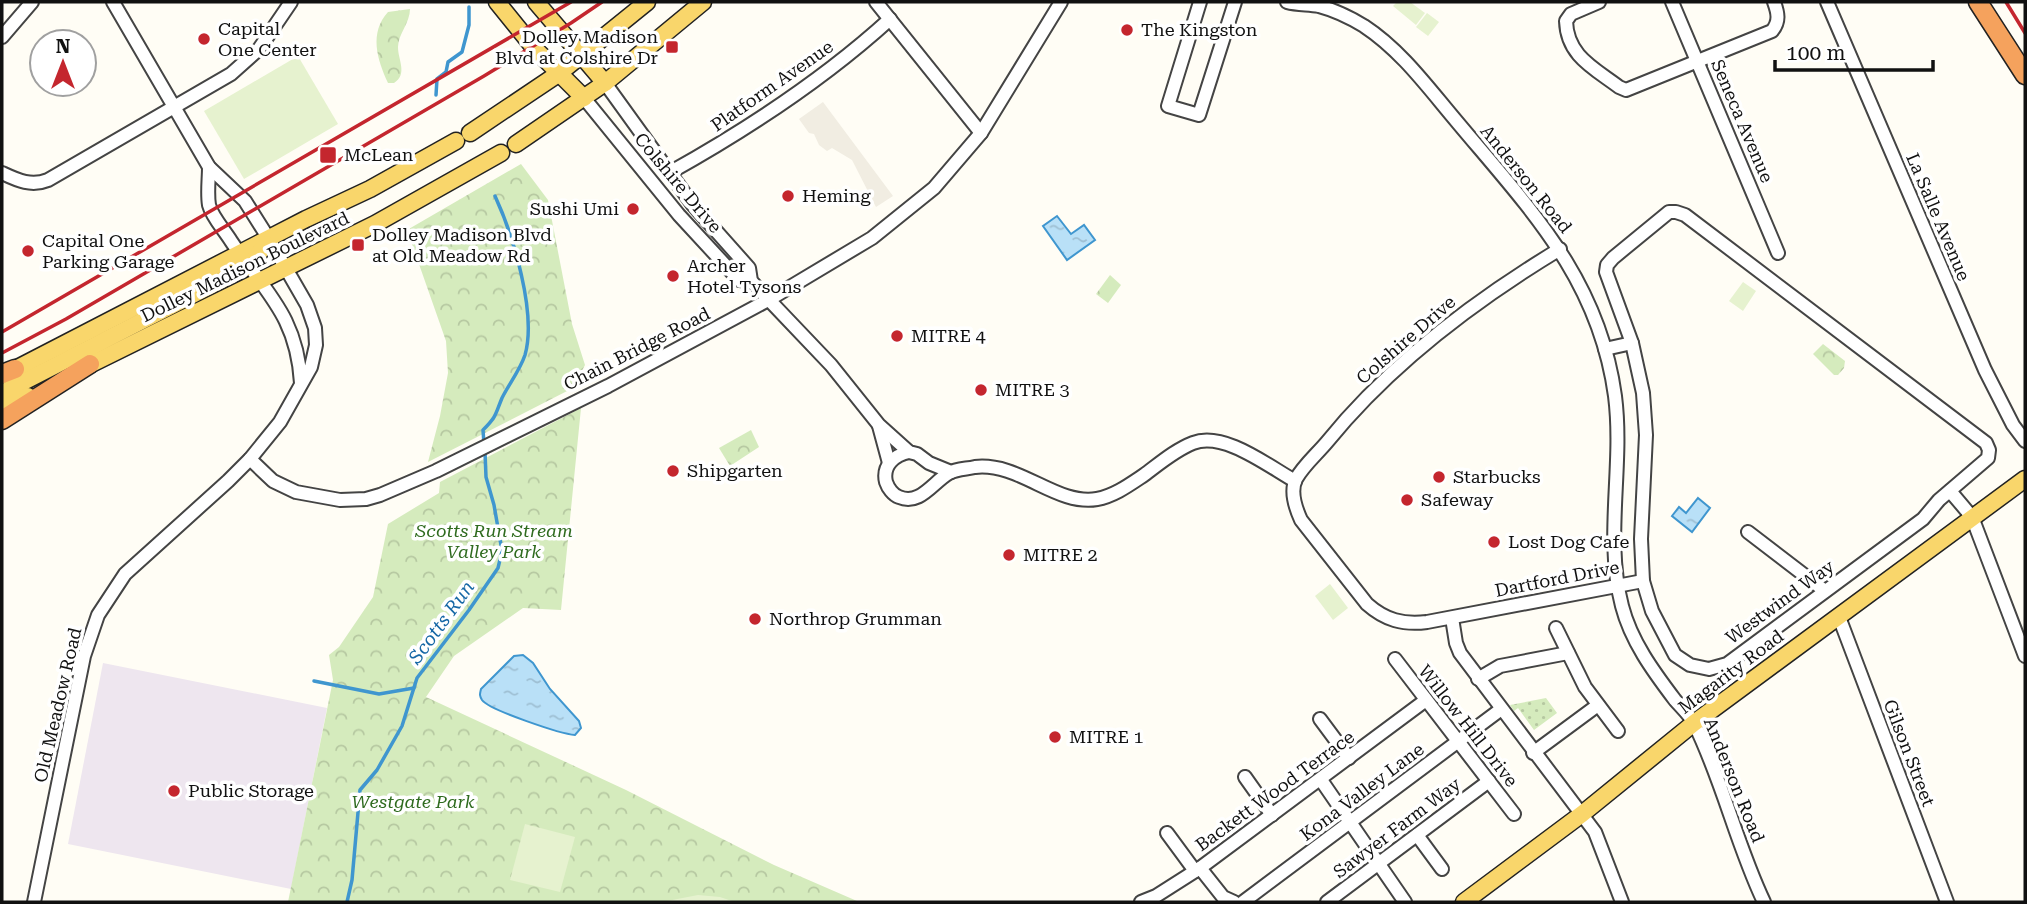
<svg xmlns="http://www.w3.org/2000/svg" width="2027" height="904" viewBox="0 0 2027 904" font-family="'Roboto Serif',serif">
  <defs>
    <pattern id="grass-dots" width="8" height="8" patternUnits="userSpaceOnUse" patternTransform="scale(1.75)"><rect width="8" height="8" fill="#d5ebbd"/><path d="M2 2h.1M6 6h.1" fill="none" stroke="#b6c8a1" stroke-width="1.8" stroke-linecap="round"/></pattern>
    <pattern id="park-crowns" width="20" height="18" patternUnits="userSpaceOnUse" patternTransform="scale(1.75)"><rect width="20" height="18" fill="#d5ebbd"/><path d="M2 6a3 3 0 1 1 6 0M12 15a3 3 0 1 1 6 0" fill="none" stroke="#b6c8a1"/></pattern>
    <pattern id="water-ripples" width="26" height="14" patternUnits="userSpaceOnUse" patternTransform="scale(1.75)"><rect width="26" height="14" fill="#b9e0f7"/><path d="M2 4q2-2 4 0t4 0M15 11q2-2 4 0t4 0" fill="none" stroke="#9ebfd3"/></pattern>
  </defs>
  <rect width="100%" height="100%" fill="#fffdf5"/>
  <path fill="#eee6ef" d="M103,663L327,708L291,889L68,844Z"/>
  <path fill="url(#grass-dots)" d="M1546,698L1557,713L1534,730L1518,708L1514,711L1510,705Z"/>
  <g fill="url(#park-crowns)">
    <path d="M410,9C410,23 398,34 398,47C398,60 408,74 394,83H388C377,59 369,33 388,12Z"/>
    <path d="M521,164L548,200L572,324L585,365L573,388L428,462L440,416L448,373L446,341L407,230Z"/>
    <path d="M1110,275L1121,285L1108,303L1096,294Z"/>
    <path d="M1823,344L1845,361L1844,368L1838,375H1834L1813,354Z"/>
    <path d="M581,408L561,610L523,608L454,656L426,697L626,790L774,865L857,901L288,902L333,680L329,655L339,647L373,597L388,524L439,493L440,482Z"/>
    <path d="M751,430L759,447L730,466L719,448Z"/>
  </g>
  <g fill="#e6f2cf">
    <path d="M1397,2H1410L1425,13L1416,25L1393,6Z"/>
    <path d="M1427,13L1439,22L1428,36L1416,27Z"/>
    <path d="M298,56L338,124L244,179L204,111Z"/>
    <path d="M1743,282L1756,291L1743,311L1729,301Z"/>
    <path d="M1330,584L1348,608L1333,620L1315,596Z"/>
    <path d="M525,824L575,837L560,892L510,880Z"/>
    <path d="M698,895L720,897L735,902H662Z"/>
  </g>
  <path fill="#f1ede2" d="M823,102L893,196L876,207L852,160L832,148L827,151L819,145L814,134L809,133L799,119Z"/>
  <g fill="url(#water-ripples)" stroke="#3f96cf" stroke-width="2">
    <path d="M1057,216L1071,234L1084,225L1095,240L1067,260L1043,226Z"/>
    <path d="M1698,498L1710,508L1692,532L1672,516L1679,507L1686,513Z"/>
    <path d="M523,655L533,663L550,689L579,721L581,728L575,735C561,734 489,710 482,700C479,695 480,694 481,689L514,656Z"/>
  </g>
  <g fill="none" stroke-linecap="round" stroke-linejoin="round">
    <g stroke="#3f96cf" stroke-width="3.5">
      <path d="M436,95L437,79L446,72L448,62L462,52L469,25V7"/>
      <path d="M484,444L483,430C497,416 495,415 502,398C509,384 520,370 525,355C537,313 513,235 495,196"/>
      <path d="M314,681L379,694L414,688"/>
      <path d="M347,902L352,880L360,790L377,770L402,726L417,678L469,610L498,568L502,551L494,505L486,477L485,452"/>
    </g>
    <defs>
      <g id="minor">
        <path d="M876,2L981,133"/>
        <path d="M1200,2L1168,106L1199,115L1235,2"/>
        <path d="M1287,2C1298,5 1308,4 1319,6C1334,10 1351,18 1364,26C1402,51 1429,89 1458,123C1530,209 1599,279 1615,396C1624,466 1604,537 1622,606C1631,641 1653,671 1675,700C1682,708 1691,716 1695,725C1723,782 1737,846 1764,902"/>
        <path d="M1599,2L1571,14L1566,21C1567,56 1594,68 1619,87L1626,90L1772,31C1780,21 1778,13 1774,2"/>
        <path d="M1672,2L1778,253"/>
        <path d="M1827,2L1985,370L2013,425L2025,441"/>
        <path d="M2,37L32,2"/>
        <path d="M605,83L693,205L749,268L751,281L831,365L879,425L909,452L917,454L929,463L951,472"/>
        <path d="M584,98L679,215L739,280L751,281"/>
        <path d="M209,167C209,179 207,193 209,205C212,217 225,231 231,241C266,293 297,316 301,383"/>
        <path d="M2,173C17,180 31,187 48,180L231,74L259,49L291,2"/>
        <path d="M669,173C748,129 823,80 890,19"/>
        <path d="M1669,212H1676L1685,215L1986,443L1989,450L1988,458L1939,500L1923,519L1727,664L1709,669L1690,665L1675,655L1652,611L1643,581L1641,539L1646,435L1643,393L1632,343L1606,272L1607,265L1613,258Z"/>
        <path d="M1560,249C1474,301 1391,363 1327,442C1317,454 1303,466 1296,479C1290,491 1296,509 1301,520L1367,604C1385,620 1403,625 1427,622L1643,581"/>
        <path d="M1605,349L1632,343"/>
        <path d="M879,426L889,463"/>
        <path d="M909,452C895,455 882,465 886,482C888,488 893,495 899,497C920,506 933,482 949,473C956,469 966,469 975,467C1020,462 1056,506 1097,499C1114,496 1129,485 1144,475C1159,464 1175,450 1193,443C1224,431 1268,466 1295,481"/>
        <path d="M250,459L273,481L296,492L340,500L366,499L380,495L436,471L608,386L770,299L872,238L934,188L981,133L1061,2"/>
        <path d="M1950,491L1972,517L2025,656"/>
        <path d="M1748,532L1825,591"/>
        <path d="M1839,617L1947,902"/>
        <path d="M1452,618L1456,643L1460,653L1595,832L1622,902"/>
        <path d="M1556,628L1585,687L1618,731"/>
        <path d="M1395,659L1514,814"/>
        <path d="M1478,679L1500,666L1568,653"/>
        <path d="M1320,719L1349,758"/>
        <path d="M1533,753L1598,705"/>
        <path d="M1245,777L1272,815"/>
        <path d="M1321,780L1405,902"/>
        <path d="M1167,833L1195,871"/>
        <path d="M1417,835L1442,869"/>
        <path d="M1200,868L1223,897L1234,902"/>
        <path d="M34,902L84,656L98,615L125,574L228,481L250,459L280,422L311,367L316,345L315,328L307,305L269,239L245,201L209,167L113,2"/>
        <path d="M1141,902L1156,896L1200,868L1426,700"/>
        <path d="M1243,902L1500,710"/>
        <path d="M1327,902L1489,781"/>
      </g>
      <g id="major">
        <path d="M497,2L535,49L584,98"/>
        <path d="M536,2L605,83"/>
        <path d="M470,133L558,74L647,2"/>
        <path d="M516,144L605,83L703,2"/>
        <path d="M79,370L375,224L501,153"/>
        <path d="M4,375L306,219L370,189L456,141"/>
        <path d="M2,393L249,266L266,244"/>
        <path d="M2,409L28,396"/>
        <path d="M1464,902L1582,814L1694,723L2025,479"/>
      </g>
      <g id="highway">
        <path d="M1978,2L2025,75"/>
        <path d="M2,374L15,369"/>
        <path d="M2,420L90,364"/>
      </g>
    </defs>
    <use href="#minor" stroke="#444" stroke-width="16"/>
    <use href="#major" stroke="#222" stroke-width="19"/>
    <use href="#highway" stroke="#222" stroke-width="21"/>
    <use href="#minor" stroke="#fff" stroke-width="12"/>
    <use href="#major" stroke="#f9d66b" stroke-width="16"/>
    <use href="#highway" stroke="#f5a25d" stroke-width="18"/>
    <g stroke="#c4262e" stroke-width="3.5">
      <path d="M2006,2L2025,33"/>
      <path d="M2,332L571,2"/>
      <path d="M2,353L66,319L484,76L571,23L602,2"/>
    </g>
  </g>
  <g fill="#c4262e" stroke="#fff" stroke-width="2.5">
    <circle cx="1127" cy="30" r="7"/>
    <circle cx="204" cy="39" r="7"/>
    <rect x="665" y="40" width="14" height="14" rx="3.5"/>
    <rect x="319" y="146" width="18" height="18" rx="3.5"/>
    <circle cx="788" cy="196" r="7"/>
    <circle cx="633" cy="209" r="7"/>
    <rect x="351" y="238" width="14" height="14" rx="3.5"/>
    <circle cx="28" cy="251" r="7"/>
    <circle cx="673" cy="276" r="7"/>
    <circle cx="897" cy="336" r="7"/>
    <circle cx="981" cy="390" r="7"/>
    <circle cx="673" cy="471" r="7"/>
    <circle cx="1439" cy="477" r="7"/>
    <circle cx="1407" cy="500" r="7"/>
    <circle cx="1494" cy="542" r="7"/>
    <circle cx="1009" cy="555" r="7"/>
    <circle cx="755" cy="619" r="7"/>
    <circle cx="1055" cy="737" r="7"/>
    <circle cx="174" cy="791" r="7"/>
  </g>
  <g text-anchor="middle" stroke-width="7" stroke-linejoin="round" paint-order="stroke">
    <g font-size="18" fill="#111" stroke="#fff" text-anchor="start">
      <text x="218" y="35">Capital<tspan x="218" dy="21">One Center</tspan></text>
      <text x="1141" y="36">The Kingston</text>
      <text x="658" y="43" text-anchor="end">Dolley Madison<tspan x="658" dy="21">Blvd at Colshire Dr</tspan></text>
      <text x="344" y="161">McLean</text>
      <text x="802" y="202">Heming</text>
      <text x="619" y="215" text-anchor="end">Sushi Umi</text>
      <text x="372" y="241">Dolley Madison Blvd<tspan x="372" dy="21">at Old Meadow Rd</tspan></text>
      <text x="42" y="247">Capital One<tspan x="42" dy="21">Parking Garage</tspan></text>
      <text x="687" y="272">Archer<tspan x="687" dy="21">Hotel Tysons</tspan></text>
      <text x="911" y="342">MITRE 4</text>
      <text x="995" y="396">MITRE 3</text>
      <text x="687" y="477">Shipgarten</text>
      <text x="1453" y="483">Starbucks</text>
      <text x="1421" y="506">Safeway</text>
      <text x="1508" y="548">Lost Dog Cafe</text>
      <text x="1023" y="561">MITRE 2</text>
      <text x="769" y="625">Northrop Grumman</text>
      <text x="1069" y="743">MITRE 1</text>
      <text x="188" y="797">Public Storage</text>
    </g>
    <g font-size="18" fill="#111" stroke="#fff">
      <text transform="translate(772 86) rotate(-35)" y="6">Platform Avenue</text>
      <text transform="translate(1742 121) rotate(67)" y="6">Seneca Avenue</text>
      <text transform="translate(1526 179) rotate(51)" y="6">Anderson Road</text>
      <text transform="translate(678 183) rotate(50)" y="6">Colshire Drive</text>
      <text transform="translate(1938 217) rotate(67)" y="6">La Salle Avenue</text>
      <text transform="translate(245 267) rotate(-26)" y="6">Dolley Madison Boulevard</text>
      <text transform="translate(1406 340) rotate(-41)" y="6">Colshire Drive</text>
      <text transform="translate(637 349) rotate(-27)" y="6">Chain Bridge Road</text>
      <text transform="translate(1557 579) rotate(-11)" y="6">Dartford Drive</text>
      <text transform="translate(1780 602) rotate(-36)" y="6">Westwind Way</text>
      <text transform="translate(1731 672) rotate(-37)" y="6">Magarity Road</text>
      <text transform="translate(58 705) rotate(-77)" y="6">Old Meadow Road</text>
      <text transform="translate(1468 726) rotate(52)" y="6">Willow Hill Drive</text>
      <text transform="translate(1909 753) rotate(69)" y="6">Gilson Street</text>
      <text transform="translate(1734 780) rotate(68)" y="6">Anderson Road</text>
      <text transform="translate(1275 791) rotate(-36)" y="6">Backett Wood Terrace</text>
      <text transform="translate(1362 792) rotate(-37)" y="6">Kona Valley Lane</text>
      <text transform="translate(1397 828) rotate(-37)" y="6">Sawyer Farm Way</text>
    </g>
    <g font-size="18" font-style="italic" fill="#2f6b1f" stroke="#fff">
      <text x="494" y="537">Scotts Run Stream<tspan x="494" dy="21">Valley Park</tspan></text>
      <text x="413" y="808">Westgate Park</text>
    </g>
    <g font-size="19" font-style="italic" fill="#1768a6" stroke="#fff">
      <text transform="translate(441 622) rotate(-54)" y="7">Scotts Run</text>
    </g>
  </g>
  <rect width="2027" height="904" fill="none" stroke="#111111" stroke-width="7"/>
  <g transform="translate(63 63)"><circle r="33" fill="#ffffff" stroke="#a0a0a0" stroke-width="2"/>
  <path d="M0-5L12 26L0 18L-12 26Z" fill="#c4262e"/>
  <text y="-10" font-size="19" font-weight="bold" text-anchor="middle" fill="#111111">N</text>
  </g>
  <path d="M1775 60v10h158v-10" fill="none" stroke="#111111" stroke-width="3.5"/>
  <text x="1786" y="60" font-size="21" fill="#111111" stroke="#ffffff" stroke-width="5" paint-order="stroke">100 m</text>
</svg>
